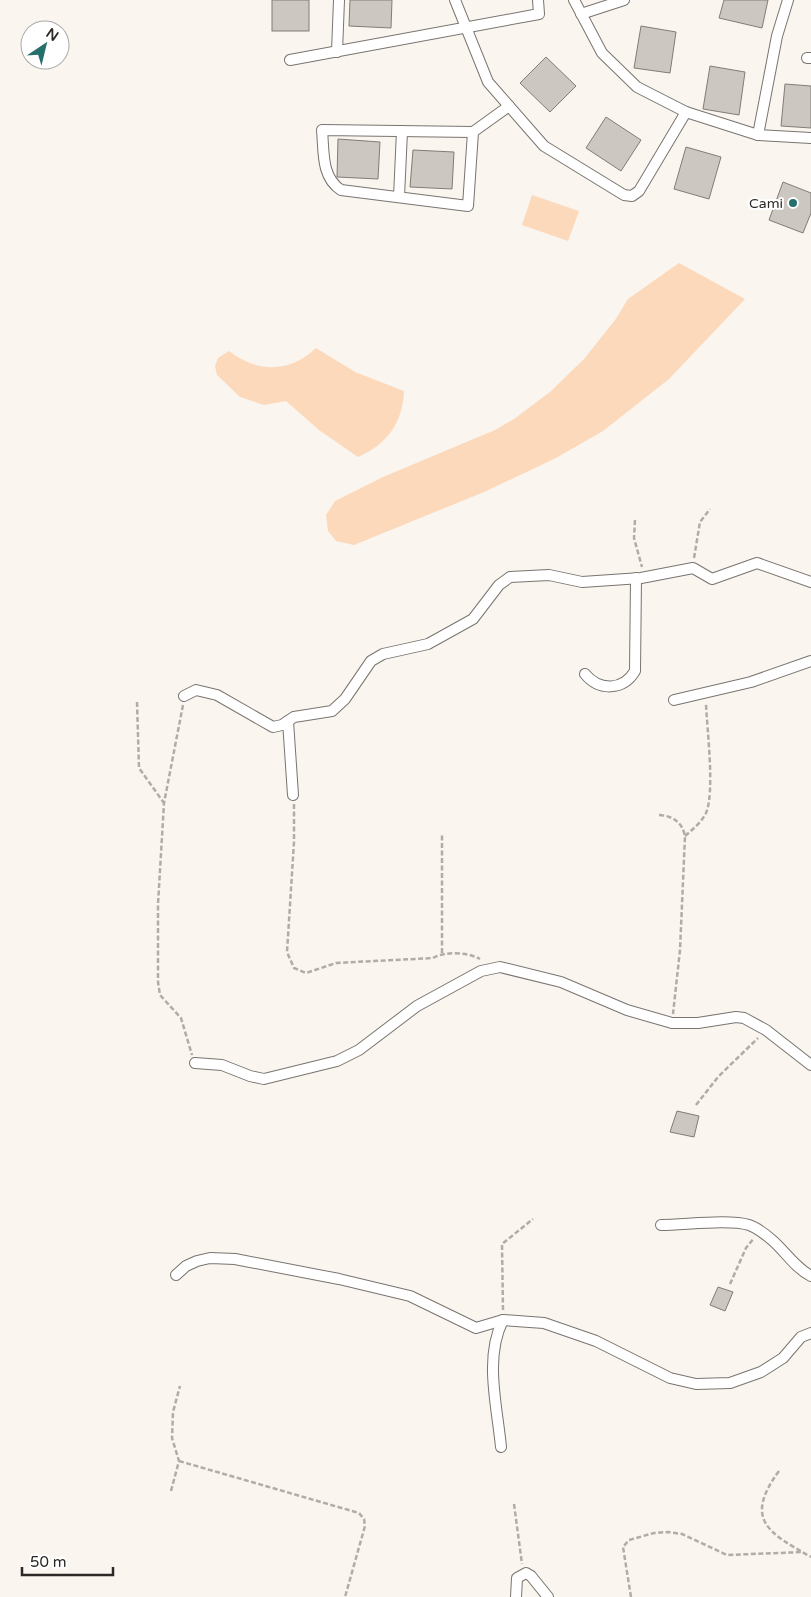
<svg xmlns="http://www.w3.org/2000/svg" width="811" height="1597" viewBox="0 0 811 1597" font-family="'Varela Round',sans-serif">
  <rect width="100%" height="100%" fill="#fbf5f0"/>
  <g fill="#fbd9ba">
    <path d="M532,195L579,211L568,241L522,225Z"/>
    <path d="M679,263L745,299L669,379L603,431L556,458L484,492L354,545L336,541L328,531L326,515L335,501L383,477L495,430L514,419L550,392L584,359L615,320L628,299Z"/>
    <path d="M316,348L355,372L404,391C403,422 387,445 358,457L319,430L286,401L264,405L240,397L217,375L215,366L218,358L229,351C257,373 290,373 316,348Z"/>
  </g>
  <g fill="#cdc7c2" stroke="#827c77">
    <rect x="272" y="0" width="37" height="31"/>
    <path d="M350,0H392L391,28L349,26Z"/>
    <path d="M724,0H768L762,28L719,18Z"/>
    <path d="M641,26L676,32L670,73L634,68Z"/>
    <path d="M546,57L576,86L550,112L520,83Z"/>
    <path d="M710,66L745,72L739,115L703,109Z"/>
    <path d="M785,84L811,86V128L781,126Z"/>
    <path d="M606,117L641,140L621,171L586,148Z"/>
    <path d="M338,139L380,142L378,179L337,177Z"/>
    <path d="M686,147L721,157L709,199L674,189Z"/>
    <path d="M413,150L454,152L452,189L410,187Z"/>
    <path d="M783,182L811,193V213L803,233L769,220Z"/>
    <path d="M677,1111L699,1116L694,1137L670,1132Z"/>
    <path d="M718,1287L733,1292L725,1311L710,1305Z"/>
  </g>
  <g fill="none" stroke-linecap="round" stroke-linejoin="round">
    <defs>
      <g id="street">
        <path d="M455,0L488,82L544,146L624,195L632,196L639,191L686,112"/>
        <path d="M574,0L602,53L637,87L686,112L758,135L811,138"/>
        <path d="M581,14L624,0"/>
        <path d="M337,52L339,0"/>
        <path d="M807,58H811"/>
        <path d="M290,60L539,14L538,0"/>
        <path d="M473,132L468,206L341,190C321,177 324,151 322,130L473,132L509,106"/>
        <path d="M758,135L777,36L788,0"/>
        <path d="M399,197L402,131"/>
        <path d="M585,674C599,691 623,691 635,671L636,578"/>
        <path d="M184,696L196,690L217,695L273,727L282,725L294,717L332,711L345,699L371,661L383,654L428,644L473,619L499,585L510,577L549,575L582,582L641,578L693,568L712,579L757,563L811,582"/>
        <path d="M674,700L751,682L811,661"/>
        <path d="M288,721L293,795"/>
        <path d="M195,1063L222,1065L250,1076L264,1079L337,1061L359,1050L417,1006L481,971L500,967L561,982L627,1010L672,1023H698L736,1017L744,1018L766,1030L811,1065"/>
        <path d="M661,1225C685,1225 728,1219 749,1225C758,1228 765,1234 772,1240C786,1252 794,1267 811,1276"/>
        <path d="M176,1275L186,1266L197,1261L210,1258L235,1259L339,1279L410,1296L476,1328L503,1320L544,1323L596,1341L670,1378L696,1384L730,1383L761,1372L783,1358L801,1337L811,1333"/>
        <path d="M501,1447C497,1405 484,1358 503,1320"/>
        <path d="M516,1597L517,1578L526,1573L531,1576L548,1597"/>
      </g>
    </defs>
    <use href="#street" stroke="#79746f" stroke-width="12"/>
    <g stroke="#b1aca8" stroke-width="2.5" stroke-dasharray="5 2.5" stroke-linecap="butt">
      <path d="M635,520L634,538L642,567"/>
      <path d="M694,558L700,522L710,509"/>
      <path d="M137,702L139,768L164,803"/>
      <path d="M183,705L164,803L158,904V982L160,995L181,1018L192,1055"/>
      <path d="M294,804V842L287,952L294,968L306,973L336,963L433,958C445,951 468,952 480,959"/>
      <path d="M659,815C673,816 682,822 685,836L680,950L673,1014"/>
      <path d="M685,836C693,829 701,823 706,813C715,792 707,729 706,704"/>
      <path d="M442,953V835"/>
      <path d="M696,1105L718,1077L758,1038"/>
      <path d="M730,1284L746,1248L754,1238"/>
      <path d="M503,1310L502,1244L533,1219"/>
      <path d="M179,1461L359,1513L364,1519L365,1526L345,1597"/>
      <path d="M779,1471C743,1520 769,1533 811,1557"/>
      <path d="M171,1491L179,1461L172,1438L173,1412L180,1386"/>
      <path d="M514,1504L522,1564"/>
      <path d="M631,1597L623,1547L629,1540L654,1533L668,1532L682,1534L727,1555L803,1552"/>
    </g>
    <use href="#street" stroke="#fff" stroke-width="10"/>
  </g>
  <circle fill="#25706d" stroke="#fff" stroke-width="2" cx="793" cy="203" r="5"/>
  <g text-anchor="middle" stroke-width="4" stroke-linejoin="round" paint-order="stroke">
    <g font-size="14" fill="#2b2826" stroke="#fff" text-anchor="end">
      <text x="783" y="208">Cami</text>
    </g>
  </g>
  <g transform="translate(45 45) rotate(35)"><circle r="24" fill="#ffffff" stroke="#aaa9a8"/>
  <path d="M0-4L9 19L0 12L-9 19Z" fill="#25706d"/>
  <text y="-8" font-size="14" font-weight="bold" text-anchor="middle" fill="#2b2826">N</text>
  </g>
  <path d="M22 1567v8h91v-8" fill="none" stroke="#2b2826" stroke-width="2.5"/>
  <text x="30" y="1567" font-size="15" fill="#2b2826" stroke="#ffffff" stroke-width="4" paint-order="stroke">50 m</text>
</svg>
